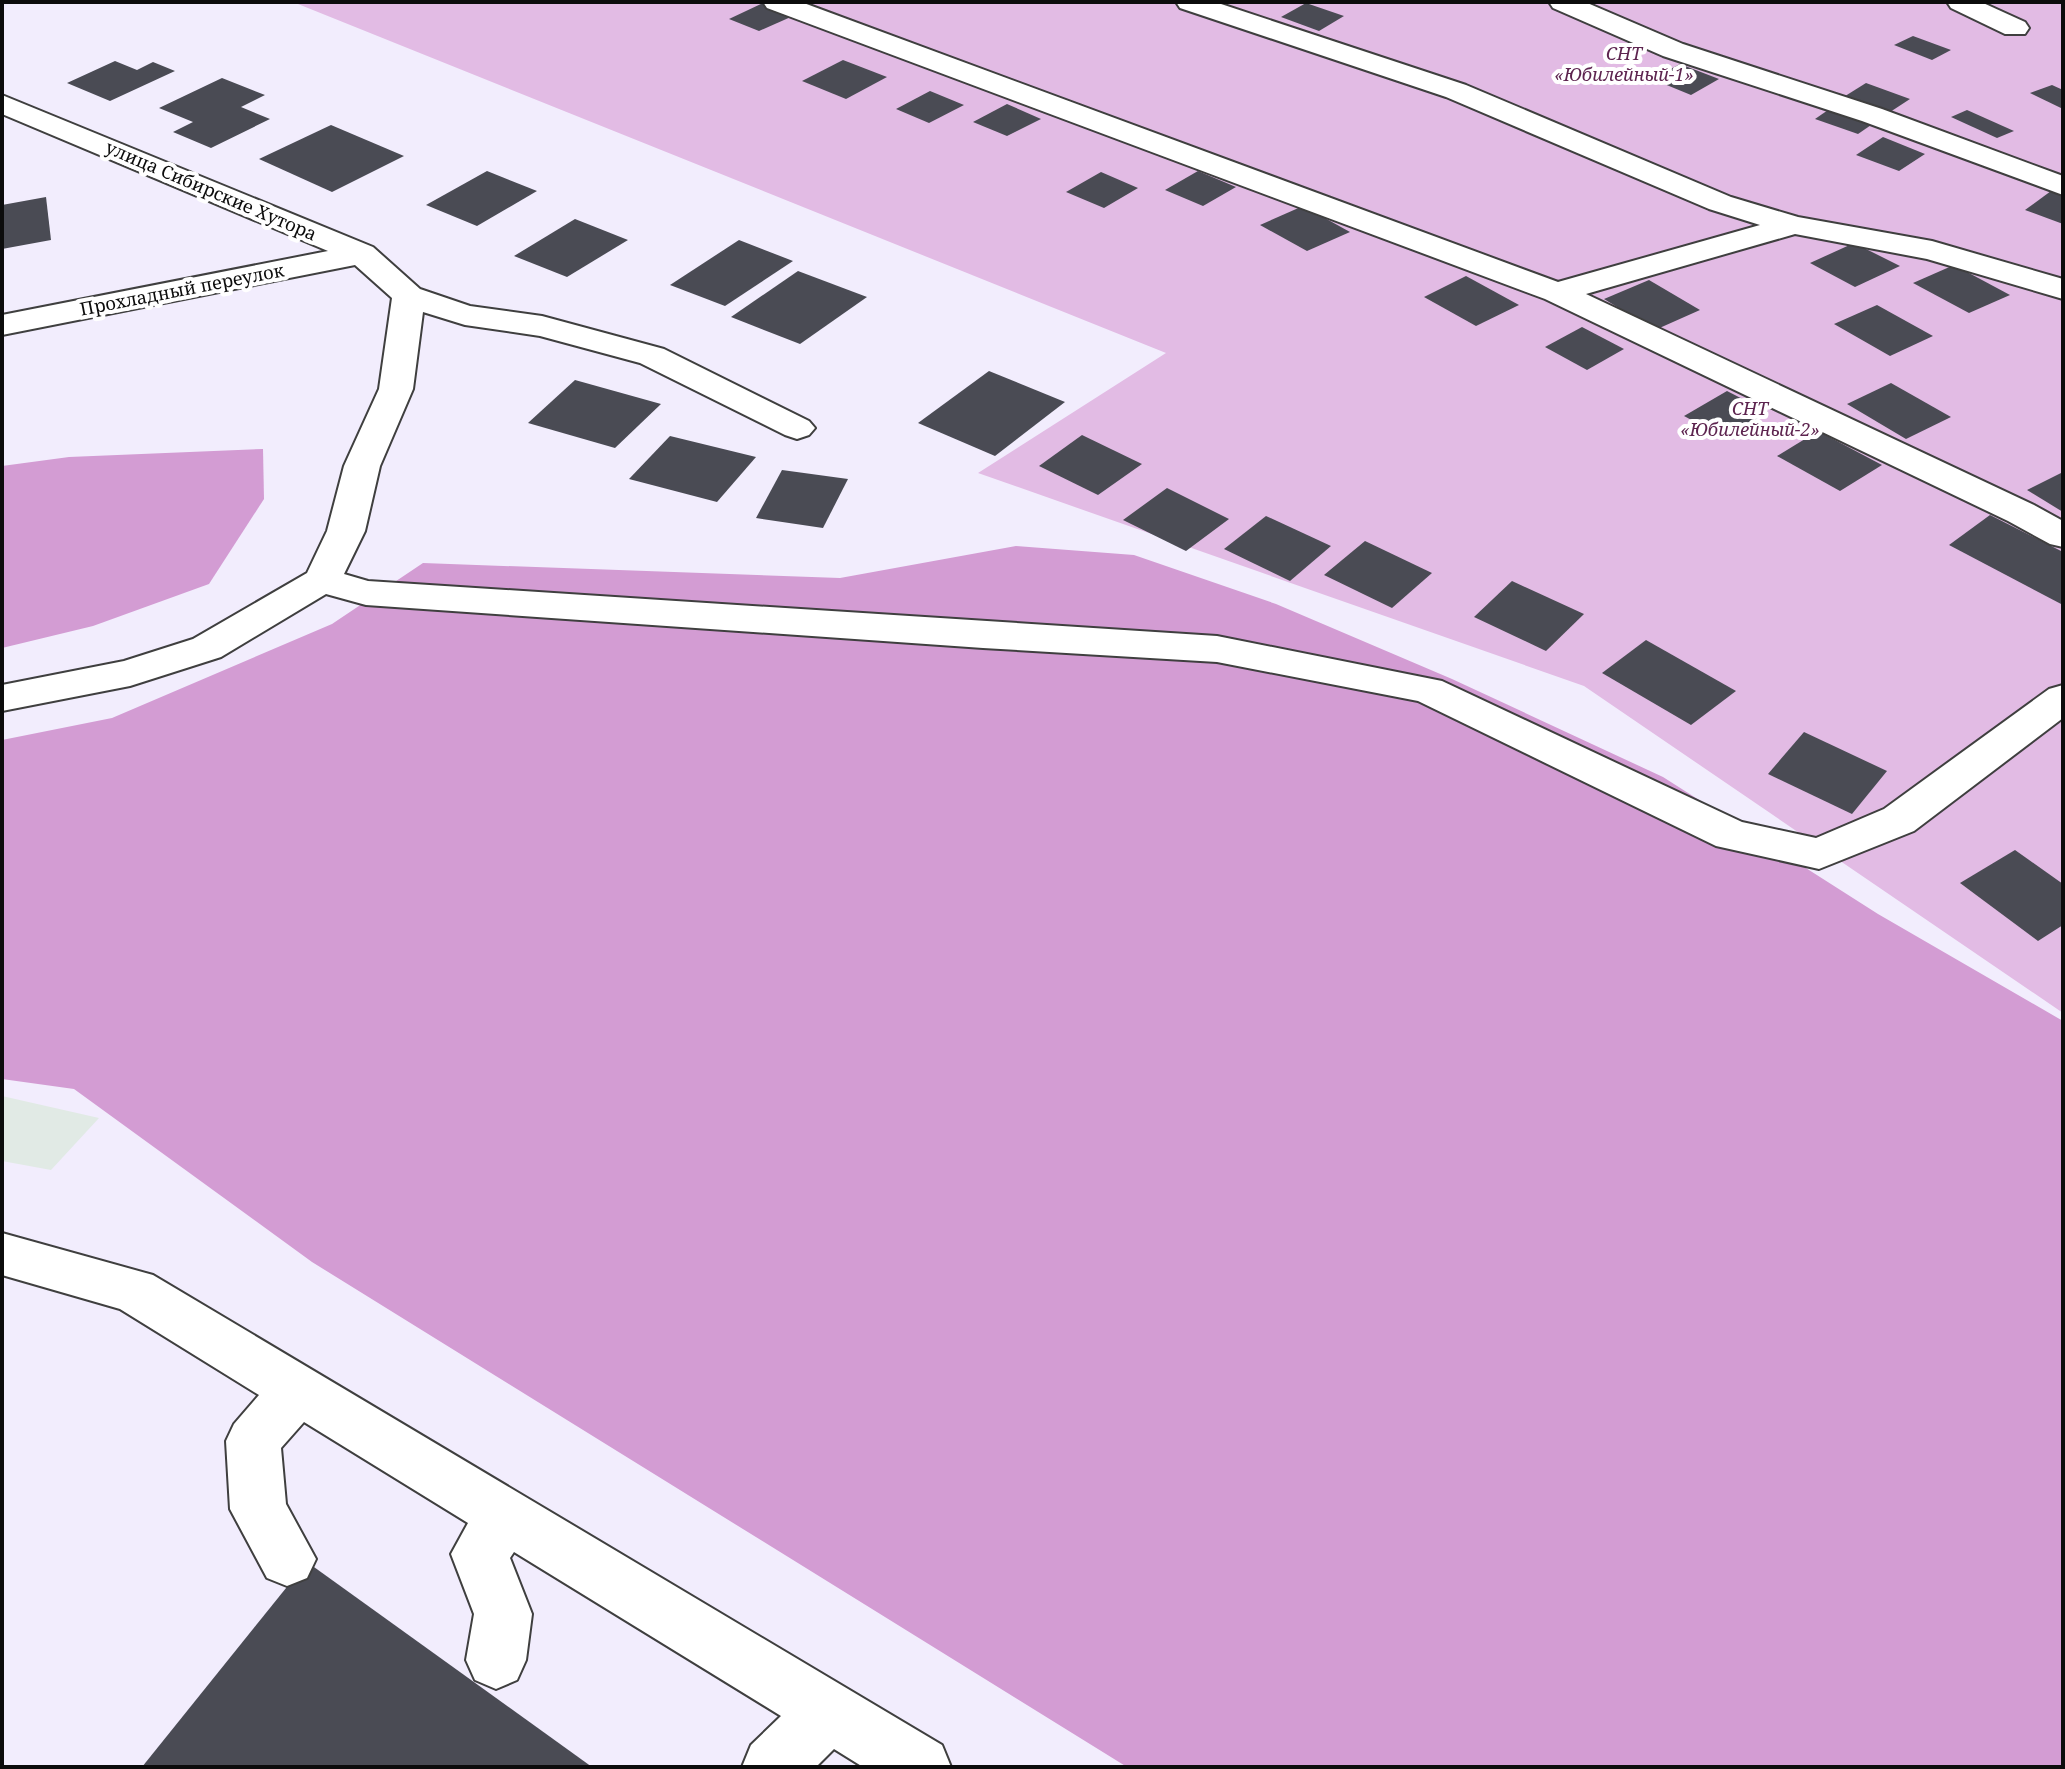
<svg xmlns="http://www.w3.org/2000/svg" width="2065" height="1769" viewBox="0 0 2065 1769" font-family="'Noto Serif',serif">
  <rect width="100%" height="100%" fill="#f2edfd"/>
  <path fill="#e1eae5" d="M2,1096L99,1118L51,1170L2,1161Z"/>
  <path fill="#e2bbe4" d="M293,2H2063V1013L1584,686L978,473L1166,353Z"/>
  <g fill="#d39cd3">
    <path d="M263,449L264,499L209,584L93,626L2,648V466L69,457Z"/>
    <path d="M1016,546L1134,555L1276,604L1452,679L1663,777L1878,914L2063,1021V1767H1127L312,1262L74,1089L2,1079V740L112,718L332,624L423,563L840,578Z"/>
  </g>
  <g fill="#4a4b54">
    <path d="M763,3L793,16L759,31L729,19Z"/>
    <path d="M1306,3L1344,16L1319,31L1281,17Z"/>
    <path d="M1913,36L1951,50L1932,60L1894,45Z"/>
    <path d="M843,60L887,77L846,99L802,81Z"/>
    <path d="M115,61L137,70L153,62L175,71L110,101L67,83Z"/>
    <path d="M1680,64L1719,79L1691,95L1652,79Z"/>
    <path d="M222,78L265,95L241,107L270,119L211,148L173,132L193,122L159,108Z"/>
    <path d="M1866,83L1910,99L1887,114L1842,98Z"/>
    <path d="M2052,85L2063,90V109L2030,93Z"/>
    <path d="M930,91L964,105L929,123L896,109Z"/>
    <path d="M1007,104L1041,119L1007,136L973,122Z"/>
    <path d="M1831,108L1874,123L1858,134L1815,119Z"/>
    <path d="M1967,110L2014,131L1997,138L1951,117Z"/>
    <path d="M331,125L404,156L332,192L259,159Z"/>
    <path d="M1883,137L1925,154L1899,171L1856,155Z"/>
    <path d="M487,171L537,191L477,226L426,205Z"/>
    <path d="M1198,171L1236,187L1203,206L1165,190Z"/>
    <path d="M1101,172L1138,188L1104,208L1066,192Z"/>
    <path d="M2051,191L2063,196V224L2025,210Z"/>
    <path d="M46,197L51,240L2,249V205Z"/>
    <path d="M1303,206L1350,232L1307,251L1260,225Z"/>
    <path d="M575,219L628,240L567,277L514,256Z"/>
    <path d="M739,240L793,261L725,306L670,285Z"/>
    <path d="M1854,243L1900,266L1855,287L1810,263Z"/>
    <path d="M1954,265L2010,295L1969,313L1913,283Z"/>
    <path d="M798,271L867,297L800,344L731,317Z"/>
    <path d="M1466,276L1519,305L1476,326L1424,297Z"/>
    <path d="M1649,280L1700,310L1655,330L1604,299Z"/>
    <path d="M1877,305L1933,336L1890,356L1834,324Z"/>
    <path d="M1582,327L1624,349L1587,370L1545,347Z"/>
    <path d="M989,371L1065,402L995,456L918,423Z"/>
    <path d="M575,380L661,404L615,448L528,423Z"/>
    <path d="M1891,383L1951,417L1906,439L1847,404Z"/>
    <path d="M1727,391L1768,412L1725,438L1684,416Z"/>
    <path d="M1818,431L1882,465L1840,491L1777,456Z"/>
    <path d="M1082,435L1142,464L1098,495L1039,466Z"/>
    <path d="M670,436L756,457L717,502L629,479Z"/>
    <path d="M782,470L848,479L823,528L756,518Z"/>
    <path d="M2063,472V512L2027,490Z"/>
    <path d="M1167,488L1229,519L1186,551L1123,520Z"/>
    <path d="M1990,515L2063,552V605L1949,545Z"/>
    <path d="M1266,516L1331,546L1290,581L1224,549Z"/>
    <path d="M1365,541L1432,573L1392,608L1324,575Z"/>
    <path d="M1512,581L1584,614L1546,651L1474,617Z"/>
    <path d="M1646,640L1736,691L1691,725L1602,673Z"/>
    <path d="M1804,732L1887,771L1852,814L1768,774Z"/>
    <path d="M2015,850L2063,884V925L2038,941L1960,883Z"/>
    <path d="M307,1562L592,1767H142Z"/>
  </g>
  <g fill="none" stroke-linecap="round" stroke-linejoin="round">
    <defs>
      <g id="minor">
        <path d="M763,2H801L1558,282L1760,225L1709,209L1446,97L1180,8L1176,2H1215L1466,85L1731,197L1798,217L1932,241L2063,279V299L1927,259L1795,234L1586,294L2034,505L2063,521V547L2050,544L2008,521L1545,299L767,8Z"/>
        <path d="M1549,2H1585L1683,44L1882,109L2063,176V195L1862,121L1663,56L1553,8Z"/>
        <path d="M1947,2H1981L2025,22L2029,28L2025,34H2005L1951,8Z"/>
        <path d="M2,95L373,247L420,289L470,306L542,316L664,349L809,421L815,428L809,435L797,439L785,435L640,363L540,336L465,325L423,312L413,389L380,466L365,531L344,574L368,581L1217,636L1442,681L1742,822L1816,838L1884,809L2049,689L2063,685V718L1914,831L1819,869L1716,846L1418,701L1217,662L983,648L366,605L326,594L221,657L130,686L2,711V685L124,661L193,639L307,573L327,531L344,466L379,389L392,298L355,265L2,335V315L328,251L2,114Z"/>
        <path d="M2,1233L153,1275L942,1745L951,1767H863L834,1749L816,1767H742L751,1745L781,1716L514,1552L510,1558L532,1614L526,1660L517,1680L496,1689L475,1680L466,1660L474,1614L451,1554L468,1523L304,1422L281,1448L286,1504L316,1559L307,1578L287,1586L267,1578L230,1509L226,1441L234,1424L259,1395L120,1309L2,1275Z"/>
      </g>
    </defs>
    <use href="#minor" stroke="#3f3f3f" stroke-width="4"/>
    <use href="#minor" fill="#fff" fill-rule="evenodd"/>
  </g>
  <g text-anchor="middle" stroke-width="8" stroke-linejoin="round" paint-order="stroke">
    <g font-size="18" font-style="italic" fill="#5d244f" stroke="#fff">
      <text x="1624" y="60">СНТ<tspan x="1624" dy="21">«Юбилейный-1»</tspan></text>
      <text x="1750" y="415">СНТ<tspan x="1750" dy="21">«Юбилейный-2»</tspan></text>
    </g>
    <g font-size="18" fill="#0c0c0c" stroke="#fff">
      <text transform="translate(211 191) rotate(23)" y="6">улица Сибирские Хутора</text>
      <text transform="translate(182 290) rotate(-11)" y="6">Прохладный переулок</text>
    </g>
  </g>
  <rect width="2065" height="1769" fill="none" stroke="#0c0c0c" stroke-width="8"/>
</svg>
